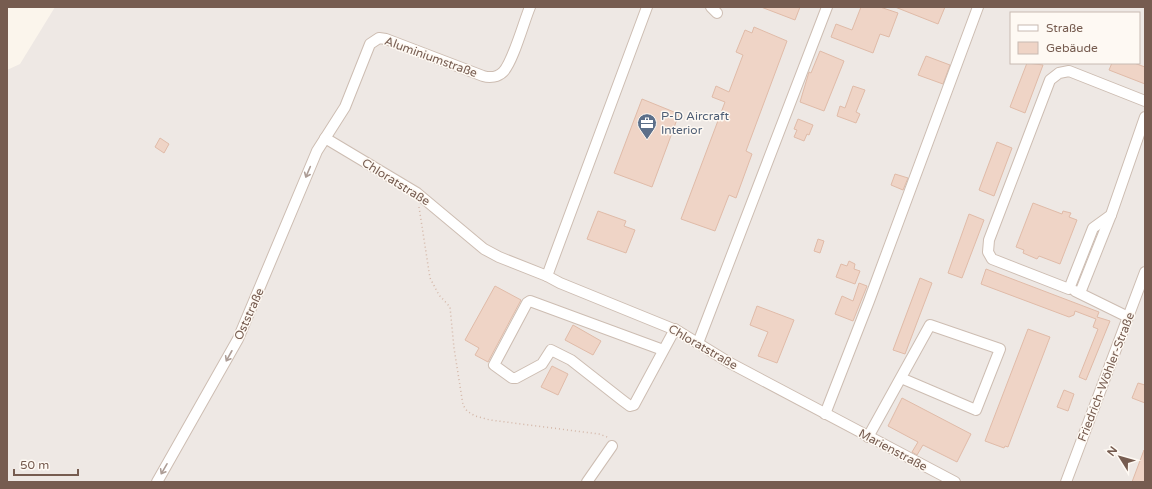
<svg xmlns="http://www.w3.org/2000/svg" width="1152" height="489" viewBox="0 0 1152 489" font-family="'Varela Round',sans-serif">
  <rect width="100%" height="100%" fill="#fbf5ec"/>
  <path fill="#eee8e4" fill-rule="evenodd" d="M55,7H1145V482H7V70L20,64ZM1011,13H1139V63H1011Z"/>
  <g fill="#efd4c6" stroke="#e0bba8">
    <path d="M761,7H800L795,20Z"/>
    <path d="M861,7H880L898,13L889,37L880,34L873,53L831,37L836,24L852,30Z"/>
    <path d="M895,7H945L938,24Z"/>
    <path d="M754,27L787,41L746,151L752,154L736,198L729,195L715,231L681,219L725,102L712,97L716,86L729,92L743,55L736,52L745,30L752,33Z"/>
    <path d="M820,51L844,61L824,111L800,102L809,72L811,73Z"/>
    <path d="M926,56L950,65L943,84L918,75Z"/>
    <path d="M1027,63L1043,65L1025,113L1010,107Z"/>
    <path d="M1112,63H1134L1145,67V84L1109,70Z"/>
    <path d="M853,86L865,90L856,112L860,114L856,123L837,116L840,106L845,108Z"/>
    <path d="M642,99L679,114L652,187L614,173Z"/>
    <path d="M798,119L813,125L809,135L807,134L804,141L794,137L797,130L794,129Z"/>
    <path d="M160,138L169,144L164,153L155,147Z"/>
    <path d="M997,142L1012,148L994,196L979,190Z"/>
    <path d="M895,174L908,178L903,190L891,185Z"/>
    <path d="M1033,203L1062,214L1063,211L1071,213L1069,217L1077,220L1060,264L1039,256L1037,259L1023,253L1024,250L1016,247Z"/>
    <path d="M598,211L626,221L624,226L635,230L626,253L587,239Z"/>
    <path d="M969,214L984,220L962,278L948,273Z"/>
    <path d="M818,239L824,241L820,253L814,251Z"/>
    <path d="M849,261L855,264L854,269L860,271L855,284L836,277L841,264L847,266Z"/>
    <path d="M986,269L1099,312L1097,317L1110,321L1086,380L1079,377L1098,329L1093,327L1096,319L1075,311L1074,315L1069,317L981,284Z"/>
    <path d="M920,278L932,283L905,354L893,350Z"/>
    <path d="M859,283L867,286L853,321L835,314L842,296L853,301Z"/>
    <path d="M495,286L521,300L488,362L475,355L479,348L465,340Z"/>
    <path d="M757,306L794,320L777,363L758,356L768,332L750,325Z"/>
    <path d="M573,325L601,341L593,355L565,340Z"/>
    <path d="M1028,329L1050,337L1008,447L1005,446L1004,448L985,441Z"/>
    <path d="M552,366L568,374L558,395L541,387Z"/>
    <path d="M1138,383L1145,385V403L1132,398Z"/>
    <path d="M1064,390L1074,394L1068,411L1057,407Z"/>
    <path d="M902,398L971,434L957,462L923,445L917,455L912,452L918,442L888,426Z"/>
    <path d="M1144,450L1145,482H1132Z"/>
  </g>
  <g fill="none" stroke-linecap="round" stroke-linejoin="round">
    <defs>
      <g id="minor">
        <path d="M711,7L717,13"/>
        <path d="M1145,101L1069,71L1059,73L1050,80L989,240L988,252L992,259L1069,289L1093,228L1111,215L1145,117"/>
        <path d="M325,138L417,193L484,249L499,257L547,276L647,7"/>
        <path d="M547,276L560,283L678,331L730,363L955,482"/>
        <path d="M1075,291L1128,317"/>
        <path d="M1080,293L1111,215"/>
        <path d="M698,343L827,7"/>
        <path d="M663,350L530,301L527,303L494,365L512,378H516L542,364L551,350L571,360L622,400L630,406L634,405L675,329"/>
        <path d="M825,414L869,301L978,7"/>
        <path d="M868,437L930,325L1000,349L976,410L901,378"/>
        <path d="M157,482L238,339L317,151L345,107L370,44L379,38L386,39L483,76C490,78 498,77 503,72C513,62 524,21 530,7"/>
        <path d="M587,482L612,446"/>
        <path d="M1066,482L1145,272"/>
      </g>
    </defs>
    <use href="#minor" stroke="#cdbdb2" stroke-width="12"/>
    <path stroke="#d4b7a8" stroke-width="1.5" stroke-dasharray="1 3" stroke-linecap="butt" d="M419,207L430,278L439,295L450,307L454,348L463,405L467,411L475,416L490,420L599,434L610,438"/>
    <use href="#minor" stroke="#fff" stroke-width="10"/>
  </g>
  <defs><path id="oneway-shaft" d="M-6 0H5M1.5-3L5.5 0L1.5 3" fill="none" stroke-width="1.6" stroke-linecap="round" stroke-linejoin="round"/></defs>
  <g stroke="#ad9d96">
    <use href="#oneway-shaft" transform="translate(308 172) rotate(113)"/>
    <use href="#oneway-shaft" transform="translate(229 356) rotate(119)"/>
    <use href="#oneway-shaft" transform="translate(164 469) rotate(120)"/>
  </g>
  <defs>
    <symbol id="office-pin" viewBox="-11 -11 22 30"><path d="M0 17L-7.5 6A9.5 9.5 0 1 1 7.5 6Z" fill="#5c6f8a" stroke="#fef9f3"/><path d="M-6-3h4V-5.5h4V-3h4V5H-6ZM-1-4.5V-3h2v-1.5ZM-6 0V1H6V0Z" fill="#fff"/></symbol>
  </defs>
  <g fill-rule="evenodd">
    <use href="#office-pin" x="636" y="112" width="22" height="30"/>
  </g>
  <g text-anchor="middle" stroke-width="3" stroke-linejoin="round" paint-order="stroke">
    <g font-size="12" fill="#765c50" stroke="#fef9f3">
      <text transform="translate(431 57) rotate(20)" y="4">Aluminiumstraße</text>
      <text transform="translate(396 182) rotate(32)" y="4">Chloratstraße</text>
      <text transform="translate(249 314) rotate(-66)" y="4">Oststraße</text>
      <text transform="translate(703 347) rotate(30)" y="4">Chloratstraße</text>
      <text transform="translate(1106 377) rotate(-69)" y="4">Friedrich-Wöhler-Straße</text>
      <text transform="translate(893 450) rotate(28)" y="4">Marienstraße</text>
    </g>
    <g font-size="12" fill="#4e5e75" stroke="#fef9f3" text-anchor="start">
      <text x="661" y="120">P-D Aircraft<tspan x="661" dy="14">Interior</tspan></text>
    </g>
  </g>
  <rect width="1152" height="489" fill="none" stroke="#765c50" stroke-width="16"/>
  <rect x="1010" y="12" width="130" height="52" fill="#fef9f3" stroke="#c8bab2"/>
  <rect x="1018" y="25" width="20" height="6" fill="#ffffff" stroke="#c8bab2"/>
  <text x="1046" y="32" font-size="12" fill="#765c50">Straße</text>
  <rect x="1018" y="42" width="20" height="12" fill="#efd4c6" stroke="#c8bab2"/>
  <text x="1046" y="52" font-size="12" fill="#765c50">Gebäude</text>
  <g transform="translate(1120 457) rotate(307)" stroke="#fef9f3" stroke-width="3" paint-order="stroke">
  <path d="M0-3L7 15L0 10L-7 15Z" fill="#765c50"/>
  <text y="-6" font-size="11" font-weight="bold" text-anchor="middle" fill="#765c50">N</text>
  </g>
  <path d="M14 469v6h64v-6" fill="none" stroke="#765c50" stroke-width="2"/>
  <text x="20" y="469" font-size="12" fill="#765c50" stroke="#fef9f3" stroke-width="3" paint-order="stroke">50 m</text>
</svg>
